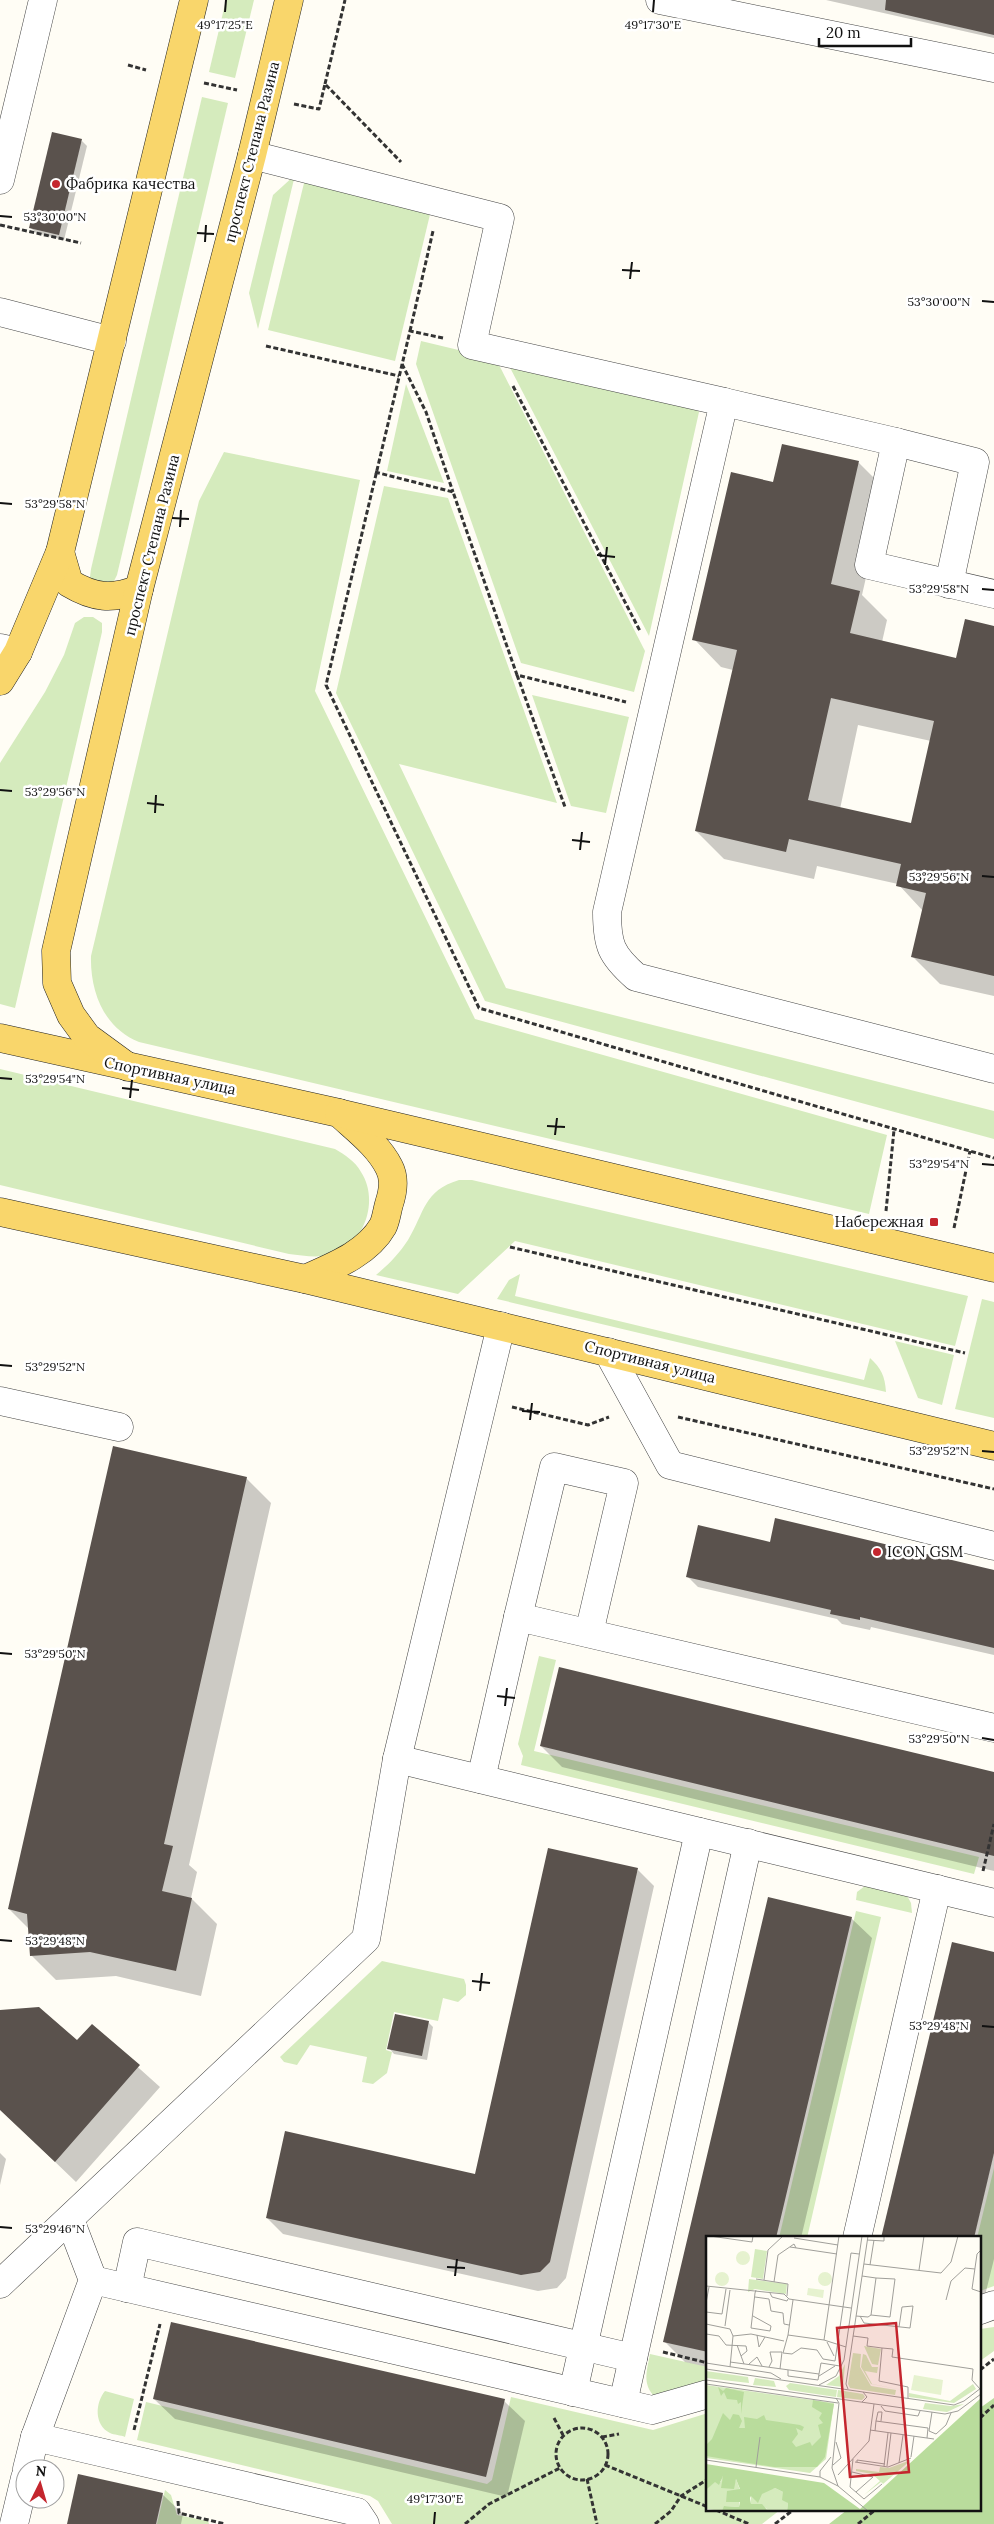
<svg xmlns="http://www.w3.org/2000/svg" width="994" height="2524" viewBox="0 0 994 2524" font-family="Lora,serif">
  <rect width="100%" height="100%" fill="#fffdf5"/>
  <g fill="#d5ebbd">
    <path d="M226,0H254L235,78L209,72Z"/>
    <path d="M202,97L228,103L117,575L113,583H93L90,577L91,569Z"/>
    <path d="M295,175L258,329L249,293L273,195Z"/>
    <path d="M306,175L432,206L395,361L268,330Z"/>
    <path d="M421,341L496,359L645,651L634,692L521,663L416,364Z"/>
    <path d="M506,360L694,405L699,412L649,636Z"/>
    <path d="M406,384L444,483L387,471Z"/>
    <path d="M224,452L360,480L315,691L475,1019L887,1135L869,1214L139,1042C104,1028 90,992 91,956L199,501Z"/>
    <path d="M384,486L448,498L557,803L399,764L506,988L994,1111V1139L485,1001L336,693Z"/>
    <path d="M84,617H93L102,623V632L15,1008L0,1004V763L45,692L64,655L75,623Z"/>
    <path d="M532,695L629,717L606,813L571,806Z"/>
    <path d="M0,1069L335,1149C345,1155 355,1161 361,1172C378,1198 367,1237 339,1252C325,1259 304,1256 289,1254L0,1185Z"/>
    <path d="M459,1180H472L968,1296L955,1346L515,1241L458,1294L376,1275C389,1264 399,1254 408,1240C425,1212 423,1191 459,1180Z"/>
    <path d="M520,1274L515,1296L864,1380L870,1358C881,1368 885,1376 886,1392L497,1299L509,1280Z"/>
    <path d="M982,1299L994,1302V1418L955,1409Z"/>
    <path d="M895,1341L954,1355L942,1405L918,1398Z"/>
    <path d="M539,1656L556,1660L534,1751L979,1857L974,1874L521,1765L523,1756L518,1744Z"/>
    <path d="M869,1883L905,1892L911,1903L912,1913L856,1900L857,1892Z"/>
    <path d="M856,1911L881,1917L807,2238H779Z"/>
    <path d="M382,1961L464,1979L466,1985V1995L458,2002L443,1998L438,2021L394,2012L386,2050L392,2052L387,2073L373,2084L362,2082L367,2057L310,2045L297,2065L284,2062L280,2057Z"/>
    <path d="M994,2168V2286L980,2291V2238H977Z"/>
    <path d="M994,2327V2351L980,2361V2329Z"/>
    <path d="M650,2354L708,2367V2385L658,2400C642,2386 646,2374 650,2354Z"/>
    <path d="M105,2391L134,2399L125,2437C121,2435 114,2435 110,2433C94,2425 95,2403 105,2391Z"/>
    <path d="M511,2397L653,2430L708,2413V2510H780L762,2524H392L378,2501L370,2496L137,2440L146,2402L487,2484L492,2480Z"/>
    <path d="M165,2490L171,2495L177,2515L208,2521L209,2524H157Z"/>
  </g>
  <path fill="#b9dc9c" d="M994,2398V2524H829L847,2510H980V2408Z"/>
  <g fill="#0003" fill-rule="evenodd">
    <path d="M826,0H994V38Z"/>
    <path d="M82,141L87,146L64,240L36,233L30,227Z"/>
    <path d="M859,463L886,490L862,595L887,620L882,642L957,659L994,627V996L940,984L913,957L923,911L898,884L817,866L814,879L724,859L696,831L733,670L721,667L694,639L774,483ZM858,725L931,741L912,825L840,809Z"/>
    <path d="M246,1478L271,1503L189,1865L197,1872L191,1898L217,1924L201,1996L116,1976L56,1980L31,1955L29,1929L9,1909Z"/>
    <path d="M770,1544L994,1570V1655L871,1627L870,1630L842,1624L837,1619L698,1587L687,1576Z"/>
    <path d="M541,1746L994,1773V1871L562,1767Z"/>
    <path d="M638,1870L654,1886L566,2278L557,2288L538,2291L283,2234L267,2218L476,2175Z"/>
    <path d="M769,1898L851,1918L872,1938L801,2238H708V2367L685,2362L664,2341Z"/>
    <path d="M994,1953V2259L980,2316V2238H883Z"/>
    <path d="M0,2011L77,2042L92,2026L160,2087L76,2182L0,2109Z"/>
    <path d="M428,2022L433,2027L427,2060L394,2054L389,2048Z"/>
    <path d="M0,2153L6,2159L0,2185Z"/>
    <path d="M154,2399L504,2401L525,2421L507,2497L175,2419Z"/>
    <path d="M162,2494L183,2514L181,2524H68Z"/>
  </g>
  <g fill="#5a524d" fill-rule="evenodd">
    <path d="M886,0H994V35L885,10Z"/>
    <path d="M52,132L82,139L59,235L29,228Z"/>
    <path d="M782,444L859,461L831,584L860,591L850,633L956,658L965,619L994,626V976L911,957L926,893L896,886L901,864L789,839L786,852L695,831L737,650L692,640L731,472L773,482ZM831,698L934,721L911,823L808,800Z"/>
    <path d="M113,1446L247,1477L164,1844L173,1846L162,1891L192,1898L176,1971L90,1952L30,1956L27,1914L8,1909Z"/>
    <path d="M775,1518L994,1570V1648L860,1617V1620L830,1614L831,1610L686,1577L698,1525L770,1542Z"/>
    <path d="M559,1667L994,1772V1856L540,1746Z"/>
    <path d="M548,1848L638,1868L550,2262L540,2272L521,2275L266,2218L285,2131L475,2174Z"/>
    <path d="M768,1897L852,1917L776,2238H708V2352L663,2342Z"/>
    <path d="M952,1942L994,1952V2153L974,2238H881Z"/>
    <path d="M39,2007L77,2040L92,2024L140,2065L55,2162L0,2110V2010Z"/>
    <path d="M395,2014L429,2021L422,2056L387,2049Z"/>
    <path d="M171,2322L505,2399L486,2477L153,2399Z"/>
    <path d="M78,2474L163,2493L156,2524H67Z"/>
  </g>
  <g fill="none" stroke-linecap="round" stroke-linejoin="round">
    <defs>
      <g id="minor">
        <path d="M660,0L994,68"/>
        <path d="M252,155L500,218L472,345L724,402L607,912C607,945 611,955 636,977L994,1069"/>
        <path d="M0,180L43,0"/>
        <path d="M0,312L112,341"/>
        <path d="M724,402L896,442L869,565L994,594"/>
        <path d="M896,442L975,462L949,584"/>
        <path d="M0,648L18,652"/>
        <path d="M608,1352L670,1465L994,1546"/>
        <path d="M0,1401L119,1427"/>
        <path d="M518,1617L554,1467L624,1483L589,1633"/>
        <path d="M397,1759L994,1903"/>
        <path d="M481,1779L518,1617L994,1728"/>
        <path d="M857,2238L937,1889"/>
        <path d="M93,2280L652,2410L708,2394"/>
        <path d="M0,2284L366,1939L397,1759L501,1326"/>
        <path d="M127,2288L137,2242L633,2358"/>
        <path d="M980,2310L994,2305"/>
        <path d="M573,2392L699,1832"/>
        <path d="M623,2403L748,1843"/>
        <path d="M35,2437L357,2512L365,2524"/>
        <path d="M27,2469L35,2437L93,2280L70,2220"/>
        <path d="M14,2524L25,2478"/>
      </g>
      <g id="major">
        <path d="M60,552L69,583C94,598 112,600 139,589"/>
        <path d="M0,681L18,652L60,552L194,0"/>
        <path d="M0,1038L339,1113C356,1129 378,1145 389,1167C395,1178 393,1192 389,1204C387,1211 386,1220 383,1226C367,1254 332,1267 305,1279"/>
        <path d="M128,1067L87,1037L71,1015L57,983L56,951L139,589L252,155L289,0"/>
        <path d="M339,1113L994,1268"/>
        <path d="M0,1212L305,1279L994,1446"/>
      </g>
    </defs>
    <use href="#minor" stroke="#444" stroke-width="29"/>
    <use href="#major" stroke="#222" stroke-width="29"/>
    <g stroke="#333" stroke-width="3" stroke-dasharray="5 2.5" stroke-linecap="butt">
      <path d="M128,65L146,70"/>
      <path d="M204,83L237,90"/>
      <path d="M325,84L345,0"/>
      <path d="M294,104L319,109L325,84L401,162"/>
      <path d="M0,225L81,243"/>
      <path d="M410,331L433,231"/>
      <path d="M443,338L410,331L326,685L479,1008L994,1158"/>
      <path d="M266,346L399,376"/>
      <path d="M402,364L426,412L453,492"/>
      <path d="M513,386L640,631"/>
      <path d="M375,472L453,492L517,675L626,702"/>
      <path d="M517,675L565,807"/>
      <path d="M886,1211L894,1130"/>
      <path d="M954,1228L970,1151"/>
      <path d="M510,1247L965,1353"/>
      <path d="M512,1407L588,1425L609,1417"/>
      <path d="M678,1417L994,1489"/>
      <path d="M983,1871L994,1824"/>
      <path d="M663,2352L708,2363"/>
      <path d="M980,2370L994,2359"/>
      <path d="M554,2418L563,2435"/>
      <path d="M980,2418L994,2405"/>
      <circle cx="582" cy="2454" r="26"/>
      <path d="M134,2430L160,2324"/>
      <path d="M602,2437L619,2434"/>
      <path d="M605,2465L708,2507"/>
      <path d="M587,2479L597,2524"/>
      <path d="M178,2501L179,2513L225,2524"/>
      <path d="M716,2510L749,2524"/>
      <path d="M465,2524L489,2504L560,2468"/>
      <path d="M655,2524L671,2511L681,2496L708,2479"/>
      <path d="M775,2524L793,2510"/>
      <path d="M858,2524L875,2510"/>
    </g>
    <use href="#minor" stroke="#fff" stroke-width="28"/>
    <use href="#major" stroke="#f9d66b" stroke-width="28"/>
  </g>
  <path fill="none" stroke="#111" stroke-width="2" d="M225,12L226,0M653,12L654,0M0,216L12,217M197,233L214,234M205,242L206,225M622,270L640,271M630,279L632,262M982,301L994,302M0,503L12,504M172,518L189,519M180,527L181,510M597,555L615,557M605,565L607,547M982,589L994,590M0,790L12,791M147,803L164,805M155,813L156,795M572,840L590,842M580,850L582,832M982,876L994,877M0,1078L12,1079M122,1088L139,1090M130,1098L132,1080M547,1126L565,1127M555,1135L557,1118M982,1164L994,1165M0,1365L12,1366M522,1411L540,1412M530,1420L532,1403M982,1451L994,1452M0,1653L12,1654M497,1696L515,1698M505,1706L507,1688M982,1738L994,1740M0,1940L12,1941M472,1981L490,1983M480,1991L482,1973M982,2026L994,2027M0,2227L12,2228M447,2267L465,2268M455,2276L457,2259M434,2524L435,2512"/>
  <g fill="#c4262e" stroke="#fff" stroke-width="2">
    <circle cx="56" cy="184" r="5"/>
    <rect x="929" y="1217" width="10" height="10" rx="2.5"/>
    <circle cx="877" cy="1552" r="5"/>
  </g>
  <g text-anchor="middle" stroke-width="5" stroke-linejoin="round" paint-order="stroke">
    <g font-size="15" fill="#111" stroke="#fff">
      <text transform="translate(252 152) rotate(-76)" y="5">проспект Степана Разина</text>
      <text transform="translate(152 545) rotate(-76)" y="5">проспект Степана Разина</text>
      <text transform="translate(170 1076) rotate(12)" y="5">Спортивная улица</text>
      <text transform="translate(650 1362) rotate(14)" y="5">Спортивная улица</text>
    </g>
    <g font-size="15" fill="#111" stroke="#fff" text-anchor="start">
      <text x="66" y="189">Фабрика качества</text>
      <text x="924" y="1227" text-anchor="end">Набережная</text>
      <text x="887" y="1557">ICON GSM</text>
    </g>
  </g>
  <g transform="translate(706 2236)">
    <rect width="275" height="275" fill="#fffdf5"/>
    <path d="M49,13L61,15L57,43L45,41ZM43,43L81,48L80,58L49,53L42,56ZM158,110L175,113L172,129L166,128ZM147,117L155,118L154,131L165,150L190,154L189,159L144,152L142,148ZM157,118L160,119L166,131H172L171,137L159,135L166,148L202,155L165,148L155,131ZM139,128L137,151L120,149L133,140ZM0,135L42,141L43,147L0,142ZM49,142L68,145L70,151L47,149ZM84,147L131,154L130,161L83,154L80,150ZM267,148L270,153L248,167L203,161V157L244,165ZM0,149L128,167L120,223L104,237L0,222ZM132,154L157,158L159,161L156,164L131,161ZM219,167L245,170L258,168L241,176L217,173ZM205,224L177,248L175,246L158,259L174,245L166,238L150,235V233L173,236L174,231L183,232ZM16,240L27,252L30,243L34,254L33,271L19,270L16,275L0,273V254L9,245L15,246ZM69,252L77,256L82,267L81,275H62L60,272L45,268V259Z" fill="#d5ebbd"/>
    <path d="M12,151L17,155L20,152L38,156L35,178V166L32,168L31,164L21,163L18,156L15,160ZM275,162V275H81L82,267L76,264L77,256L69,252L56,258L52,267L45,260L44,262L45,268H56L62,275H16L18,270L33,271L34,266H20L21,255L34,253L30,243L28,253L15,252L17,240L13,249L9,246L0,254V228L118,247L154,273ZM107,164L128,168L119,221L111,231H68L0,220V209L6,203L17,177L24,184L27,178L33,179L36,185L33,192H39L38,181L51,183L58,179L60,184L94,189L98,191L96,195L90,192L92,198L86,206L90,211L104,206L106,210L115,201L112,189L117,187L113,182L116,177L106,171Z" fill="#b9dc9c"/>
    <path d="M30 22a7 7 0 1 1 14 0a7 7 0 1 1-14 0ZM112 43a7 7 0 1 1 14 0a7 7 0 1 1-14 0ZM9 43a7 7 0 1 1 14 0a7 7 0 1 1-14 0ZM102,52L118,54L117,62L101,59ZM208,139L237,144L235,159L205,154Z" fill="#e6f2cf"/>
    <path fill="none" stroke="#a09f9a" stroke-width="1" d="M4,0L46,6L47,0M133,0L118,104L140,111M88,2L132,9M161,4L178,5V0M84,11L131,18M275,14L271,18L266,53L275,56M158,28L235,37L245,26L252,0M164,29L168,4M213,34L218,0M50,43L82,48L81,60M58,44L62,14L77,0M68,46L72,19L88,8L90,12M0,50L78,58L83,63L145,72M64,57L66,61L81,65L82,63M49,61L63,63L65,75L77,77L78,88L83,89M240,64L245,45L259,32L269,33M0,67L3,51M0,76L16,78L20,53M165,79L184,81L189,43L170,42M47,80L65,90L64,95L45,92L49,57L50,54M150,80L162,81L165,79L170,42L156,40M154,80L158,87L204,92L207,70L196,71L193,91M0,88L24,93L27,100L24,131M19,90L24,54M0,98L13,100L20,109L40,110L41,115L35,120M51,99L53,111L59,101M82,99L87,64M27,100L45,98L78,105M147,100L162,102L161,110L176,112L173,145L202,151V162M118,104L82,99L77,117L86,118L95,112L111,114L117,123L129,125L145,17L153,18M121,106L128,120M31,109L38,128M176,112L187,113L186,121L267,133L266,144L274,153M24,126L113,138L115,127L134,130M0,127L65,137L75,143M43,128L51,121L56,130M63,131L66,125L64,116H76L74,133M0,133L157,156L161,161L156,166M82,134V140L112,144L113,138M113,140L129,130M0,144L239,178L252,175L275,158M0,148L132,167M113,149L130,140L138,124L156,0M142,153L140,148L162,0M157,156L248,169L258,165L275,152M130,162L133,167L126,232L132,250M175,170L179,175L212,180L214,175M226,176L223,195L230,198L240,189L245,177M170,185L172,176H176L175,185M164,194L228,203M169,195L170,185L222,192L221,202M125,221L114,235V241L132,250L162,275M205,221L208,200M147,223L144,251L158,263L176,248M0,224L114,241M149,226L182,231L205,222M151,226V224L179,228M193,227L197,199M127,229L135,222L130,206M178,230L182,197M181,230L185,197M50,231L54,201M146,236L167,241L150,256M132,239L163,205L168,168"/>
    <path fill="#c4262e" fill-opacity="0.15" stroke="#c4262e" stroke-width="2.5" d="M190,87L203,236L144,241L131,92Z"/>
    <rect width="275" height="275" fill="none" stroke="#111" stroke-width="2.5"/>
  </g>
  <g font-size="12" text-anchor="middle" fill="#111" stroke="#fff" stroke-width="5" stroke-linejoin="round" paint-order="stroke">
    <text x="225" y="29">49°17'25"E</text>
    <text x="653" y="29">49°17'30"E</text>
    <text x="55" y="221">53°30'00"N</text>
    <text x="939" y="306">53°30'00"N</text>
    <text x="55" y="508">53°29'58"N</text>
    <text x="939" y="593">53°29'58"N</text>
    <text x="55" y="796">53°29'56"N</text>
    <text x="939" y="881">53°29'56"N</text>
    <text x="55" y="1083">53°29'54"N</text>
    <text x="939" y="1168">53°29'54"N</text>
    <text x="55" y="1371">53°29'52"N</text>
    <text x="939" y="1455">53°29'52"N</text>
    <text x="55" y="1658">53°29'50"N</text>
    <text x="939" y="1743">53°29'50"N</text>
    <text x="55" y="1945">53°29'48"N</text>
    <text x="939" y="2030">53°29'48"N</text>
    <text x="55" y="2233">53°29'46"N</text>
    <text x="435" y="2503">49°17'30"E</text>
  </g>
  <g transform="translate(40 2484) rotate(5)"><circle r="24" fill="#ffffff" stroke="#a0a0a0"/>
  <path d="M0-4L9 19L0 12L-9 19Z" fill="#c4262e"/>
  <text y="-8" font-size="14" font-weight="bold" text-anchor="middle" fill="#111111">N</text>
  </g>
  <path d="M819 38v8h92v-8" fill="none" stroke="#111111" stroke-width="2.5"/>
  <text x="826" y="38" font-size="15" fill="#111111" stroke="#ffffff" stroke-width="4" paint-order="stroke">20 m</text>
</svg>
